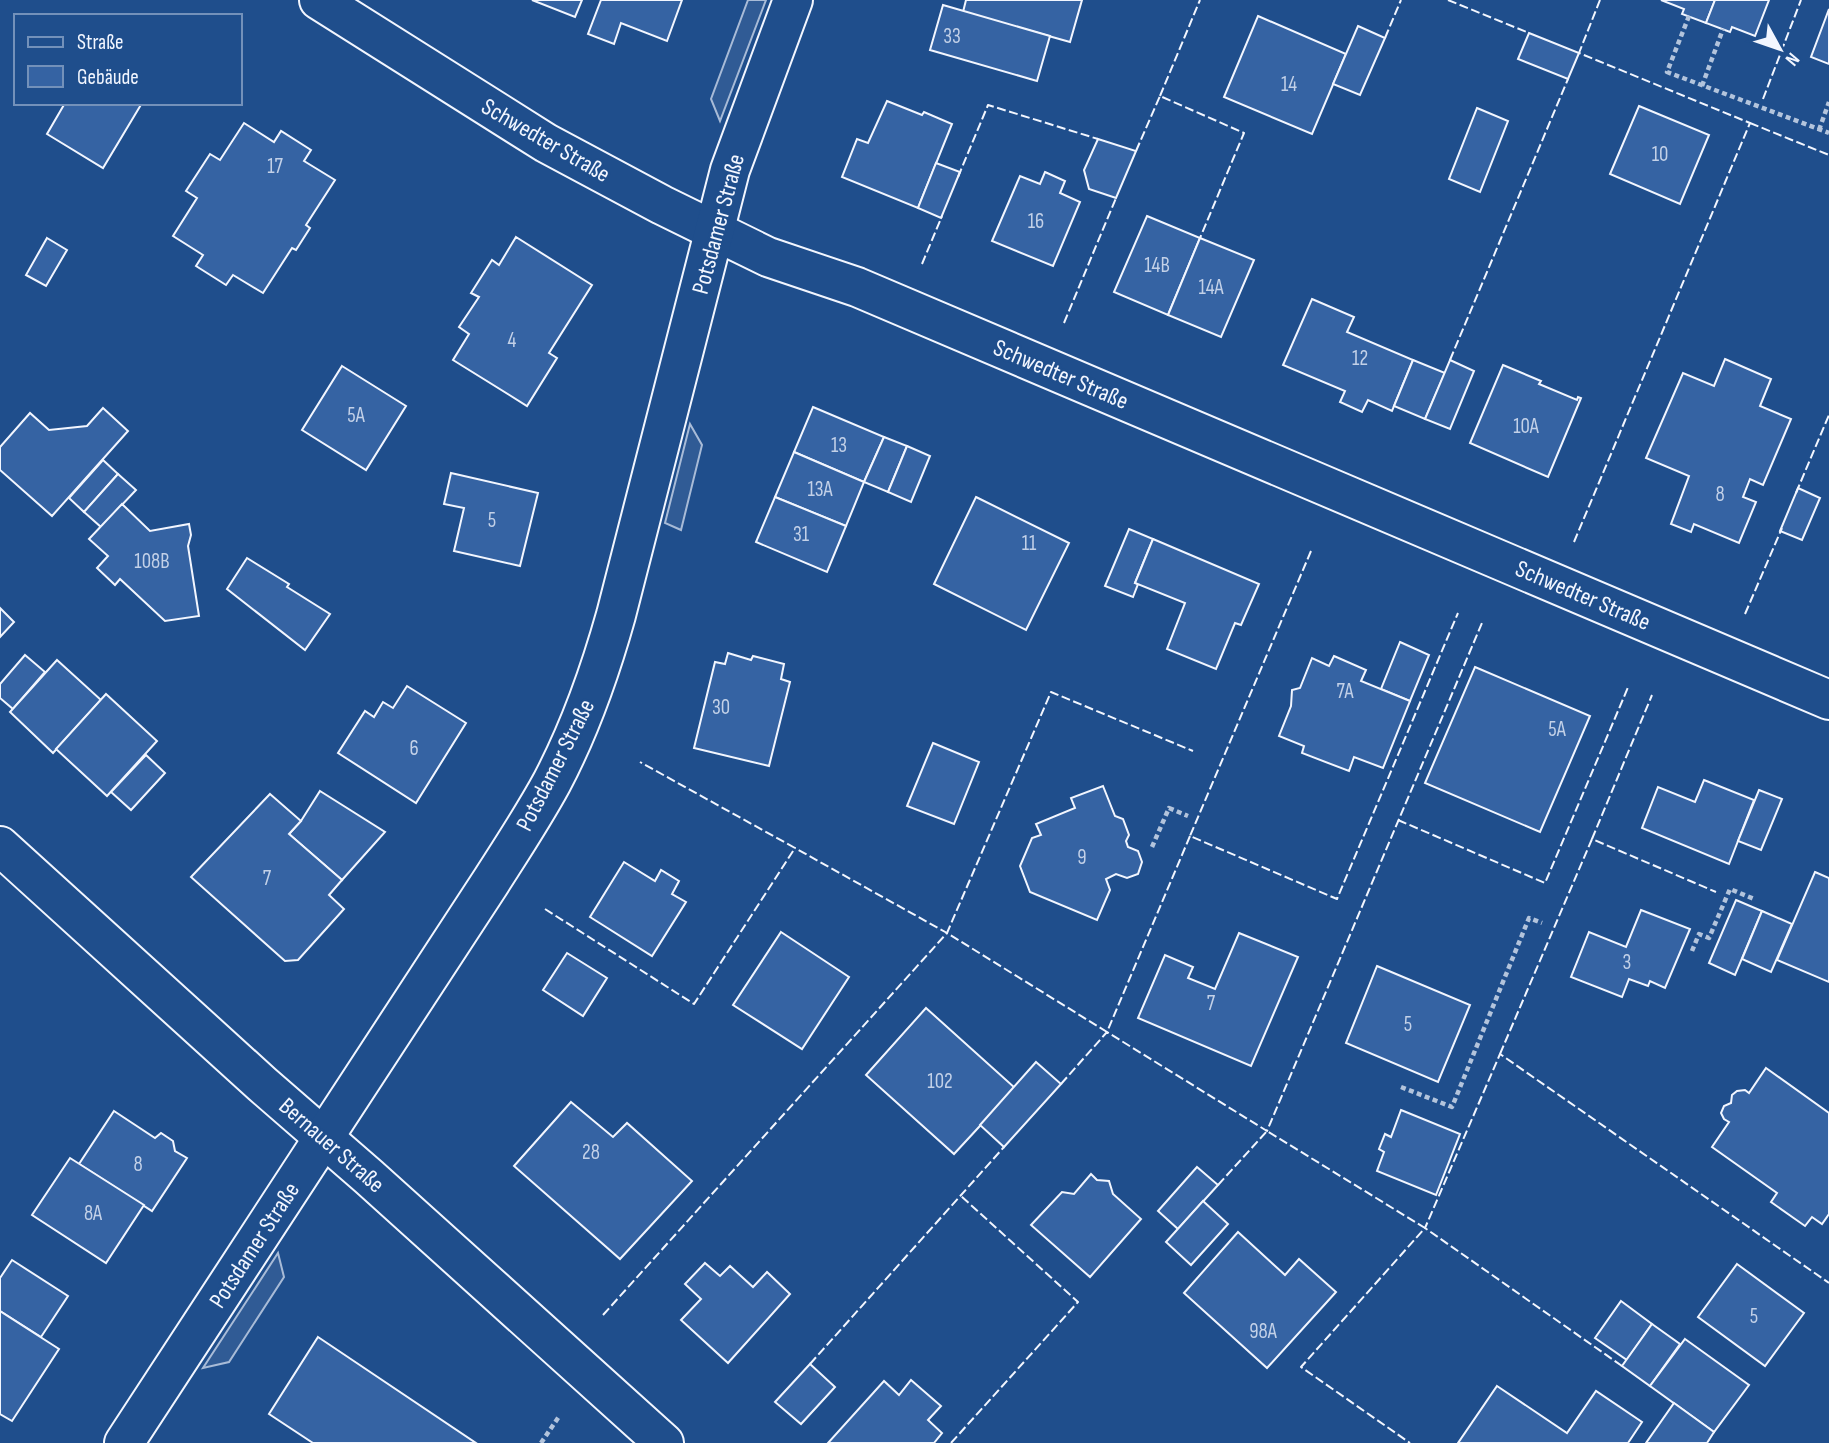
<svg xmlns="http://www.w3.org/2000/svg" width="1829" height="1443" viewBox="0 0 1829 1443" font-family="'Sofia Sans Condensed',sans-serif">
  <rect width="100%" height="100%" fill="#1f4e8c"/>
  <g fill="#305b95" stroke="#a8bbd7" stroke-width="2">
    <path d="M748,0H766L720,121L711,99Z"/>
    <path d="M690,424L702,445L681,530L665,523Z"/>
    <path d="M278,1253L284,1277L229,1362L203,1368Z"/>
  </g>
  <g fill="#3563a3" stroke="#f2f6ff" stroke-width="2">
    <path d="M532,0H582L575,17Z"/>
    <path d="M601,0H682L667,41L621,23L614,44L588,34Z"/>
    <path d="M966,0H1082L1070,42L963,12Z"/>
    <path d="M1661,0H1715L1706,23L1682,14L1684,9Z"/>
    <path d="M1715,0H1769L1755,36L1732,27L1730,32L1706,23Z"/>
    <path d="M943,5L1050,36L1037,81L930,50Z"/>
    <path d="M1829,9V64L1811,57Z"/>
    <path d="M1258,16L1346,54L1312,134L1224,97Z"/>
    <path d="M1358,26L1385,38L1360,95L1333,84Z"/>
    <path d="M1529,33L1579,53L1568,79L1518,59Z"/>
    <path d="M887,101L922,115L924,112L952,124L918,208L842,177L857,139L868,143Z"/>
    <path d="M65,103H142L103,168L47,134Z"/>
    <path d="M1639,106L1709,135L1680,204L1610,174Z"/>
    <path d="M1477,108L1508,121L1480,192L1449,179Z"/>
    <path d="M244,123L274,142L281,131L311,150L304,161L335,180L306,225L310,228L296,250L292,248L263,293L233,275L226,285L196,266L203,255L173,236L197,198L186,191L210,154L220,160Z"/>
    <path d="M1098,139L1136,151L1116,198L1089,189L1084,170Z"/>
    <path d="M936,163L960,172L941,218L918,208Z"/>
    <path d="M1045,172L1065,181L1060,193L1080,202L1053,266L992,241L1020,176L1040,184Z"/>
    <path d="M1147,216L1200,238L1168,315L1114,292Z"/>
    <path d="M516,237L592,285L549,353L557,358L527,406L453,360L469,334L459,327L479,297L471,293L492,260L499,265Z"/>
    <path d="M47,238L67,250L46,286L26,275Z"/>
    <path d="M1200,238L1254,260L1221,337L1168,315Z"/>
    <path d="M1312,299L1354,317L1347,332L1413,360L1392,411L1368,400L1362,412L1340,402L1345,391L1283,365Z"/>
    <path d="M1725,359L1771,379L1760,406L1791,419L1763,485L1750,479L1743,497L1756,502L1739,543L1694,524L1691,532L1671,524L1689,476L1646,458L1683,373L1714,386Z"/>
    <path d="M1413,360L1445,373L1425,419L1394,406Z"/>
    <path d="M1450,360L1474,371L1450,429L1425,419Z"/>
    <path d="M1503,365L1541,381L1539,384L1577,400L1578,397L1581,398L1548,477L1470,443Z"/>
    <path d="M342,366L406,406L366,470L302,430Z"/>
    <path d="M813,407L884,437L864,482L794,452Z"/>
    <path d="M103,408L128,431L52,516L0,470V447L30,413L49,430L87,426Z"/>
    <path d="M884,437L907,446L888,492L864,482Z"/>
    <path d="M907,446L930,456L911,502L888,492Z"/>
    <path d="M794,452L864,482L846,526L775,497Z"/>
    <path d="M103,460L118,474L84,512L69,498Z"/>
    <path d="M451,473L538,493L520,566L454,551L464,508L444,504Z"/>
    <path d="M118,474L136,490L101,527L84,512Z"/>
    <path d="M1798,488L1820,498L1802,540L1780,531Z"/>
    <path d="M775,497L846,526L827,572L756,542Z"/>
    <path d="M976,497L1069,543L1026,630L934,584Z"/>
    <path d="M122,504L150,531L189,524L191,535L188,546L199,616L165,621L120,579L115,585L97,568L108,556L89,539Z"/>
    <path d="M1129,529L1153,539L1135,583L1138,584L1133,597L1105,586Z"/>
    <path d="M1153,539L1259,584L1241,625L1235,623L1216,669L1167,649L1185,603L1135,583Z"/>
    <path d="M247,558L289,584L287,587L330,614L305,650L227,589Z"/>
    <path d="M0,608L14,622L0,637Z"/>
    <path d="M1400,642L1429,655L1410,701L1381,689Z"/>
    <path d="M728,653L751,660L753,656L784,664L781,679L790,682L769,766L694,748L715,662L725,664Z"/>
    <path d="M25,655L45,672L13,709L0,698V684Z"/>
    <path d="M1334,656L1366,670L1361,681L1410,701L1383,768L1354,757L1349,771L1302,753L1304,746L1279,736L1291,706L1292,690L1300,688L1312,658L1329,666Z"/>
    <path d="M57,660L101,700L53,753L10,712Z"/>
    <path d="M1475,667L1590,716L1540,832L1425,783Z"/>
    <path d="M407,686L466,723L416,803L338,753L365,711L374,717L383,702L393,708Z"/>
    <path d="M106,694L157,741L107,796L56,749Z"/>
    <path d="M933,743L979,762L954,824L907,806Z"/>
    <path d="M146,755L165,773L131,810L111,792Z"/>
    <path d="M1704,780L1754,800L1729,864L1642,828L1658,787L1695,802Z"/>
    <path d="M1103,786L1115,816L1123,819L1129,835L1126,841L1128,847L1138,851L1142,862L1138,874L1127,878L1116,874L1106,879L1110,890L1097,920L1030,892L1020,866L1032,838L1041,835L1036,824L1075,808L1071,798Z"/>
    <path d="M1759,790L1782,799L1761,850L1738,841Z"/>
    <path d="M320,791L385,832L342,880L289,834L301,821Z"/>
    <path d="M270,794L301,821L289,834L342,880L329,895L344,909L298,960L285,961L191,877Z"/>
    <path d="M624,862L655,881L661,870L679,881L672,894L686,902L652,956L590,917Z"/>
    <path d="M1815,872L1829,878V982L1777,960Z"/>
    <path d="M1736,900L1762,911L1735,975L1709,963Z"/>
    <path d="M1641,910L1690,929L1665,988L1650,981L1648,986L1629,979L1622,997L1571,977L1589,932L1626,947Z"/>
    <path d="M1762,911L1792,924L1771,972L1742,959Z"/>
    <path d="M781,932L849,977L802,1049L733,1005Z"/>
    <path d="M1239,933L1298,957L1251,1066L1138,1018L1165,955L1193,967L1188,978L1215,989Z"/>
    <path d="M567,953L607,978L583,1016L543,990Z"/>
    <path d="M1377,966L1470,1005L1438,1082L1346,1043Z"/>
    <path d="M926,1008L1015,1088L954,1154L866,1075Z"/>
    <path d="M1036,1062L1061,1084L1004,1147L980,1125Z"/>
    <path d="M1766,1068L1829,1113V1214L1822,1224L1812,1217L1805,1226L1771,1202L1777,1193L1712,1147L1729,1122L1724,1119L1721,1113L1724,1106L1731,1103L1732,1095L1737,1091L1745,1090L1749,1093Z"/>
    <path d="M571,1102L613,1137L627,1123L692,1181L620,1259L514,1166Z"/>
    <path d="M1401,1110L1460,1134L1436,1195L1377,1171L1384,1152L1379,1149L1385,1134L1391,1137Z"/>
    <path d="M114,1111L155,1138L161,1133L173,1141L175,1151L187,1158L152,1211L79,1164Z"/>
    <path d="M70,1158L144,1205L106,1263L32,1215Z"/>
    <path d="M1197,1167L1218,1185L1178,1229L1158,1211Z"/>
    <path d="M1091,1174L1097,1180L1109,1181L1113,1194L1141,1219L1090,1277L1031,1225L1062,1192L1074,1194Z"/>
    <path d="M1203,1201L1228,1224L1191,1265L1166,1242Z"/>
    <path d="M1238,1232L1285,1275L1299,1259L1336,1292L1267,1368L1184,1293Z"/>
    <path d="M12,1260L68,1296L41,1337L0,1311V1278Z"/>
    <path d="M705,1263L720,1276L730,1266L753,1287L767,1272L790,1294L728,1363L681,1320L701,1299L685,1284Z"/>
    <path d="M1737,1264L1804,1313L1765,1366L1698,1317Z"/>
    <path d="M1621,1301L1652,1324L1627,1360L1595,1338Z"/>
    <path d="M0,1311L59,1349L12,1421L0,1414Z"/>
    <path d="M1652,1324L1680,1344L1650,1386L1622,1366Z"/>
    <path d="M318,1337L476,1443H313L269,1414Z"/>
    <path d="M1685,1339L1749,1385L1714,1432L1650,1386Z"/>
    <path d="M810,1364L835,1387L801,1424L775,1402Z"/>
    <path d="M911,1380L941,1406L928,1420L942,1433L934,1443H828L884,1381L899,1395Z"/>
    <path d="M1497,1386L1567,1433L1596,1391L1642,1422L1628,1443H1458Z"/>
    <path d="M1674,1403L1714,1432L1707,1443H1646Z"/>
  </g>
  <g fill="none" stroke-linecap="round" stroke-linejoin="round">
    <defs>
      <g id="street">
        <path d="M319,0L546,143L662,205L768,257L857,287L1829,700"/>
        <path d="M0,846L262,1084L369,1177L664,1443"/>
        <path d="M124,1443L490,883C511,850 533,817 552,782C580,729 600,672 616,615L730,170L793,0"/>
      </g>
    </defs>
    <use href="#street" stroke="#f2f6ff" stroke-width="42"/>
    <g stroke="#b3c4dc" stroke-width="4.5" stroke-dasharray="5 3.5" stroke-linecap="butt">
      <path d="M1689,16L1667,72L1829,133"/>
      <path d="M1702,86L1723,29"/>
      <path d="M1819,130L1829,102"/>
      <path d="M1152,847L1169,808L1188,816"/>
      <path d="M1692,951L1699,934L1709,938L1730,889L1754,899"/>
      <path d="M1401,1087L1452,1107L1529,918L1542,923"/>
      <path d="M541,1443L560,1415"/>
    </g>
    <use href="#street" stroke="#1f4e8c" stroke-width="38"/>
    <g stroke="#f2f6ff" stroke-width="2" stroke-dasharray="9 3.5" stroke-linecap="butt">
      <path d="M1448,0L1529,33"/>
      <path d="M1385,38L1401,0"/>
      <path d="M1160,96L1200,0"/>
      <path d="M1763,99L1801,0"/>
      <path d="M1750,123L1829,155"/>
      <path d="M1136,151L1160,96L1244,133L1200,238"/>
      <path d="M958,177L988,105L1098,139"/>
      <path d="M922,264L942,216"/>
      <path d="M1064,323L1116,198"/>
      <path d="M1450,360L1568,79"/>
      <path d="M1796,493L1829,415"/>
      <path d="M1574,542L1750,123L1579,53L1600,0"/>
      <path d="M1311,551L1190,836L1337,899L1458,613"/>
      <path d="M1745,614L1782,528"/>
      <path d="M1398,820L1545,883L1629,685"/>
      <path d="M1190,836L1107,1032L947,933L1051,692L1193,751"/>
      <path d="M1592,839L1652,695"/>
      <path d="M545,909L694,1004L795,848L640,762"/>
      <path d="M1500,1054L1592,839L1716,892"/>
      <path d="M1061,1084L1107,1032L1267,1131L1482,623"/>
      <path d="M1218,1185L1267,1131L1425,1228L1301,1367L1410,1443"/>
      <path d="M603,1315L947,933L795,848"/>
      <path d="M810,1364L1004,1147"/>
      <path d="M1622,1366L1425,1228L1500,1054L1829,1283"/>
      <path d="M951,1443L1078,1302L961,1196"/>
    </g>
  </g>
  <g text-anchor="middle" stroke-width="5" stroke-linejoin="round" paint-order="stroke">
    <g font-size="21" fill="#c3d1e8">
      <text x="952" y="43">33</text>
      <text x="1289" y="91">14</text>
      <text x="1660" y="161">10</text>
      <text x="275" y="173">17</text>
      <text x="1036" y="228">16</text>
      <text x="1157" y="272">14B</text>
      <text x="1211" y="294">14A</text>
      <text x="512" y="347">4</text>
      <text x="1360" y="365">12</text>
      <text x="356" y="422">5A</text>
      <text x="1526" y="433">10A</text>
      <text x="839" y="452">13</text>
      <text x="820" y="496">13A</text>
      <text x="1720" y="501">8</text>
      <text x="492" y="527">5</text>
      <text x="801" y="541">31</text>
      <text x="1029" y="550">11</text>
      <text x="152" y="568">108B</text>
      <text x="1345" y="698">7A</text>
      <text x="721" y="714">30</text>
      <text x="1557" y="736">5A</text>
      <text x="414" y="755">6</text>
      <text x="1082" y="864">9</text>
      <text x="267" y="885">7</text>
      <text x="1627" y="969">3</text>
      <text x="1211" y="1010">7</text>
      <text x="1408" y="1031">5</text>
      <text x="940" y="1088">102</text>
      <text x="591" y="1159">28</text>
      <text x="138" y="1171">8</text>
      <text x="93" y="1220">8A</text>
      <text x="1754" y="1323">5</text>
      <text x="1263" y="1338">98A</text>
    </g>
    <g font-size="24" fill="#f2f6ff" stroke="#1f4e8c">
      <text transform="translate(546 140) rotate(30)" y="8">Schwedter Straße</text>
      <text transform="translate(718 224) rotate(-75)" y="8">Potsdamer Straße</text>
      <text transform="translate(1061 374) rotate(23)" y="8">Schwedter Straße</text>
      <text transform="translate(1583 595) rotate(23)" y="8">Schwedter Straße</text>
      <text transform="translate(555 765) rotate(-63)" y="8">Potsdamer Straße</text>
      <text transform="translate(332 1145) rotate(41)" y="8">Bernauer Straße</text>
      <text transform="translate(254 1245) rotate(-57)" y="8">Potsdamer Straße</text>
    </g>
  </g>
  <rect x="14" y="14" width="228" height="91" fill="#1f4e8c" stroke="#7391ba" stroke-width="2"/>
  <rect x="28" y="37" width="35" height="10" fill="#1f4e8c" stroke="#7391ba" stroke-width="2"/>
  <text x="77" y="49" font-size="21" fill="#f2f6ff">Straße</text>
  <rect x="28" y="66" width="35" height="21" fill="#3563a3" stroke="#7391ba" stroke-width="2"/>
  <text x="77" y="84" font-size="21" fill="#f2f6ff">Gebäude</text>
  <g transform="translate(1780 49) rotate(130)" stroke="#1f4e8c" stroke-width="5" paint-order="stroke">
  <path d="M0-5L12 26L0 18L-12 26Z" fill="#f2f6ff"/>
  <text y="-10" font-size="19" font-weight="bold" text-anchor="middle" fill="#f2f6ff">N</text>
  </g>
</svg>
